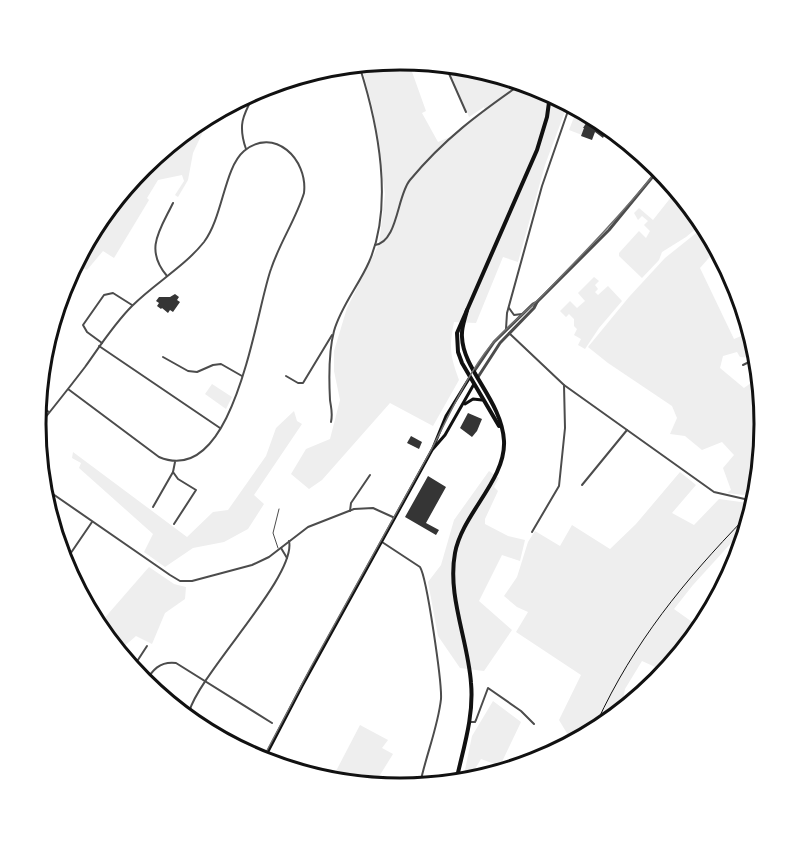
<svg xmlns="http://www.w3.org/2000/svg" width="800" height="848" viewBox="0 0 800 848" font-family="Montserrat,sans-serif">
  <rect width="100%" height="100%" fill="#fff"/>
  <g fill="#eee">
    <path d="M400,60L422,64L411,69L426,111L422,113L438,142L450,137L485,110L484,107L469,117L449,70L540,88L567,106L545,165L518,262L503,257L476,323L454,322C449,348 450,355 459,380L433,426L390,403L322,480L309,489L291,474L306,449L330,439L340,400L334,371V351L347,308L379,244L385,194L373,110L362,68Z"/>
    <path d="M576,112L587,120L582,135L569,130Z"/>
    <path d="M206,125L193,153L188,180L178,197L175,195L184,181L182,175L158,180L147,198L149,200L114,258L103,251L87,270L83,268L62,295L64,284L143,166Z"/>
    <path d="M667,188L676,194L698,227L686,237L662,252L659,260L642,278L619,256V253L639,231L646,238L650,231L644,225L648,221L642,216L638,220L634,213L639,208L653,220L672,196L666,190Z"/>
    <path d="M700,230L714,252L700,268L734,339L746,334L751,358L740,357L737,352L723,356L720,368L744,388L755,380L764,424L751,489L744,495L727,493L731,490L723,468L734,455L722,442L702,450L685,436L670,434L677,418L672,406L608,363L588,347L629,297L665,258Z"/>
    <path d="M594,277L599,281L595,285L598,289L595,292L598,295L608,286L622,301L599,328L585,349L578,345L581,339L574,335L577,329L574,326V319L569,314L566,317L560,311L570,301L577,308L585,301L578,293Z"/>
    <path d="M212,384L232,397L226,409L205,394Z"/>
    <path d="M294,411L297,421L302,424L254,495L264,504L248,529L224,542L193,548L165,567L144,552L153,534L79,468L81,463L72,458L73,452L187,537L213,512L228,510L266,456L276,428Z"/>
    <path d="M489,471L499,478L494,487L498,491L485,519V524L508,536L525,540L520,561L502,555L479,601L512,630L484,671L460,668L438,636L428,582L441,565L454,520Z"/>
    <path d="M680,472L696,485L672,513L694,525L719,499L748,503L743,530L693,585L674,609L695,624L664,671L642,661L625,689L622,705L563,744L568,735L559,720L581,675L516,632L528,612L517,607L504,596L517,577L528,542L535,531L560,546L572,525L610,549L636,524Z"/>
    <path d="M149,567L174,584L186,587L185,599L165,613L152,644L136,636L121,649L102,621Z"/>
    <path d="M493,701L521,722L500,766L481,759L472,774L464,775L472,736Z"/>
    <path d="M360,725L388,740L382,748L393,754L375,783L335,773Z"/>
  </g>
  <g fill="#353535">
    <path d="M588,120L597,126L596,129L600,130V129L606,132L603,138L595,132L592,140L581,136L584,128H583Z"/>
    <path d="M175,294L179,297L177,300L180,302L173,312L170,310L168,313L162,308L161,309L157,306L159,303L156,301L159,297H170Z"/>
    <path d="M468,413L482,419L477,431L472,437L460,428Z"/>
    <path d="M411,436L422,442L419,449L407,443Z"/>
    <path d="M428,476L446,487L426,523L439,530L436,535L405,517Z"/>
  </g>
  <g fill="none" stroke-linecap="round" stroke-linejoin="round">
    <path stroke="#111" stroke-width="1" d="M597,722C634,642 684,581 745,518"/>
    <path stroke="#4c4c4c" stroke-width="1" d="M278,548L273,533L279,509"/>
    <g stroke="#4c4c4c" stroke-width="2">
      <path d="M447,69L466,112"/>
      <path d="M246,149C237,123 244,114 256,91"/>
      <path d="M375,245C398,242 397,195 410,180C444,139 478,114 521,84"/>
      <path d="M167,276C144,249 160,230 173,203"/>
      <path d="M509,308L514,315L522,314"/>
      <path d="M506,329L507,313L542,186L569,108"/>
      <path d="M509,333L564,385L714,492L749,500"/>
      <path d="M102,343L87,332L83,325L104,295L113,293L132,305"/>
      <path d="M99,346L220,428"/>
      <path d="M163,357L188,371L197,372L213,365L221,364L242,376"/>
      <path d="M743,365L751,361"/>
      <path d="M286,376L298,383H303L332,335"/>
      <path d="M40,406L49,412"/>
      <path d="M331,422C333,413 331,408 330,400C329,381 329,350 334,331C341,306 359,285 369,262C394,205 378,125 360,68"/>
      <path d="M37,428C53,408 69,388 85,367C100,346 114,324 132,306C155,283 184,267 204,242C223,217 224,168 244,151C274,126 308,159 304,193C296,219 280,242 271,269C255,313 235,489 159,457L68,389"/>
      <path d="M173,472L178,479L196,490L174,524"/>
      <path d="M582,485L627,430"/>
      <path d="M50,492L170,575L180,581H192L252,565L269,557L308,527L354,509L373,508L395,518"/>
      <path d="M153,507L173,472L175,462"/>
      <path d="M350,511L351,503L370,475"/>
      <path d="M532,532L559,486L565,428L564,385"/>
      <path d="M382,542L420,567C427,578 442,683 441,699C438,727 426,755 420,784"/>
      <path d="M281,548L287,558"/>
      <path d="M738,555L735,547L741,539"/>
      <path d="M64,563L92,522"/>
      <path d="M147,646L134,666L149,675"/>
      <path d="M145,683C152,670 160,661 176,663L272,723"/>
      <path d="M189,712C201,671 297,576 289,541"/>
      <path d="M469,722H475L476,720L488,688L521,711L534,724"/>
    </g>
    <g stroke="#4c4c4c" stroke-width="3">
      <path d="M475,370L494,342L533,304L537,302L609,230L659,169"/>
      <path d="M478,377L500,343L534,308L537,302"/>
    </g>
    <g stroke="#111" stroke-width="3">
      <path d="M465,404L473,399L482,400"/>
      <path d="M433,448L446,416L470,377"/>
      <path d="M263,761L302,686L415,481L432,450L445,435L474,384"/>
    </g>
    <g stroke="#111" stroke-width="4">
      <path d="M499,426L462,363L458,352L457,333L537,150L547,117L550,95"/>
      <path d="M457,777C464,746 474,715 471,683C468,640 447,596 455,553C462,514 506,480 504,441C502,401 463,370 462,337C461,328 465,319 467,310"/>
    </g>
    <path stroke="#707070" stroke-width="1.5" d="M262,760L311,667L430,452C449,416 466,376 491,345C507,326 527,311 544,294C584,253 623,213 659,168"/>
  </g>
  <path d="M0 0H800V848H0ZM46 424a354 354 0 1 1 708 0a354 354 0 1 1-708 0Z" fill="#fff" fill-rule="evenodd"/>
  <path fill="none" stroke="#111" stroke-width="3" d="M46 424a354 354 0 1 1 708 0a354 354 0 1 1-708 0Z"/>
</svg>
